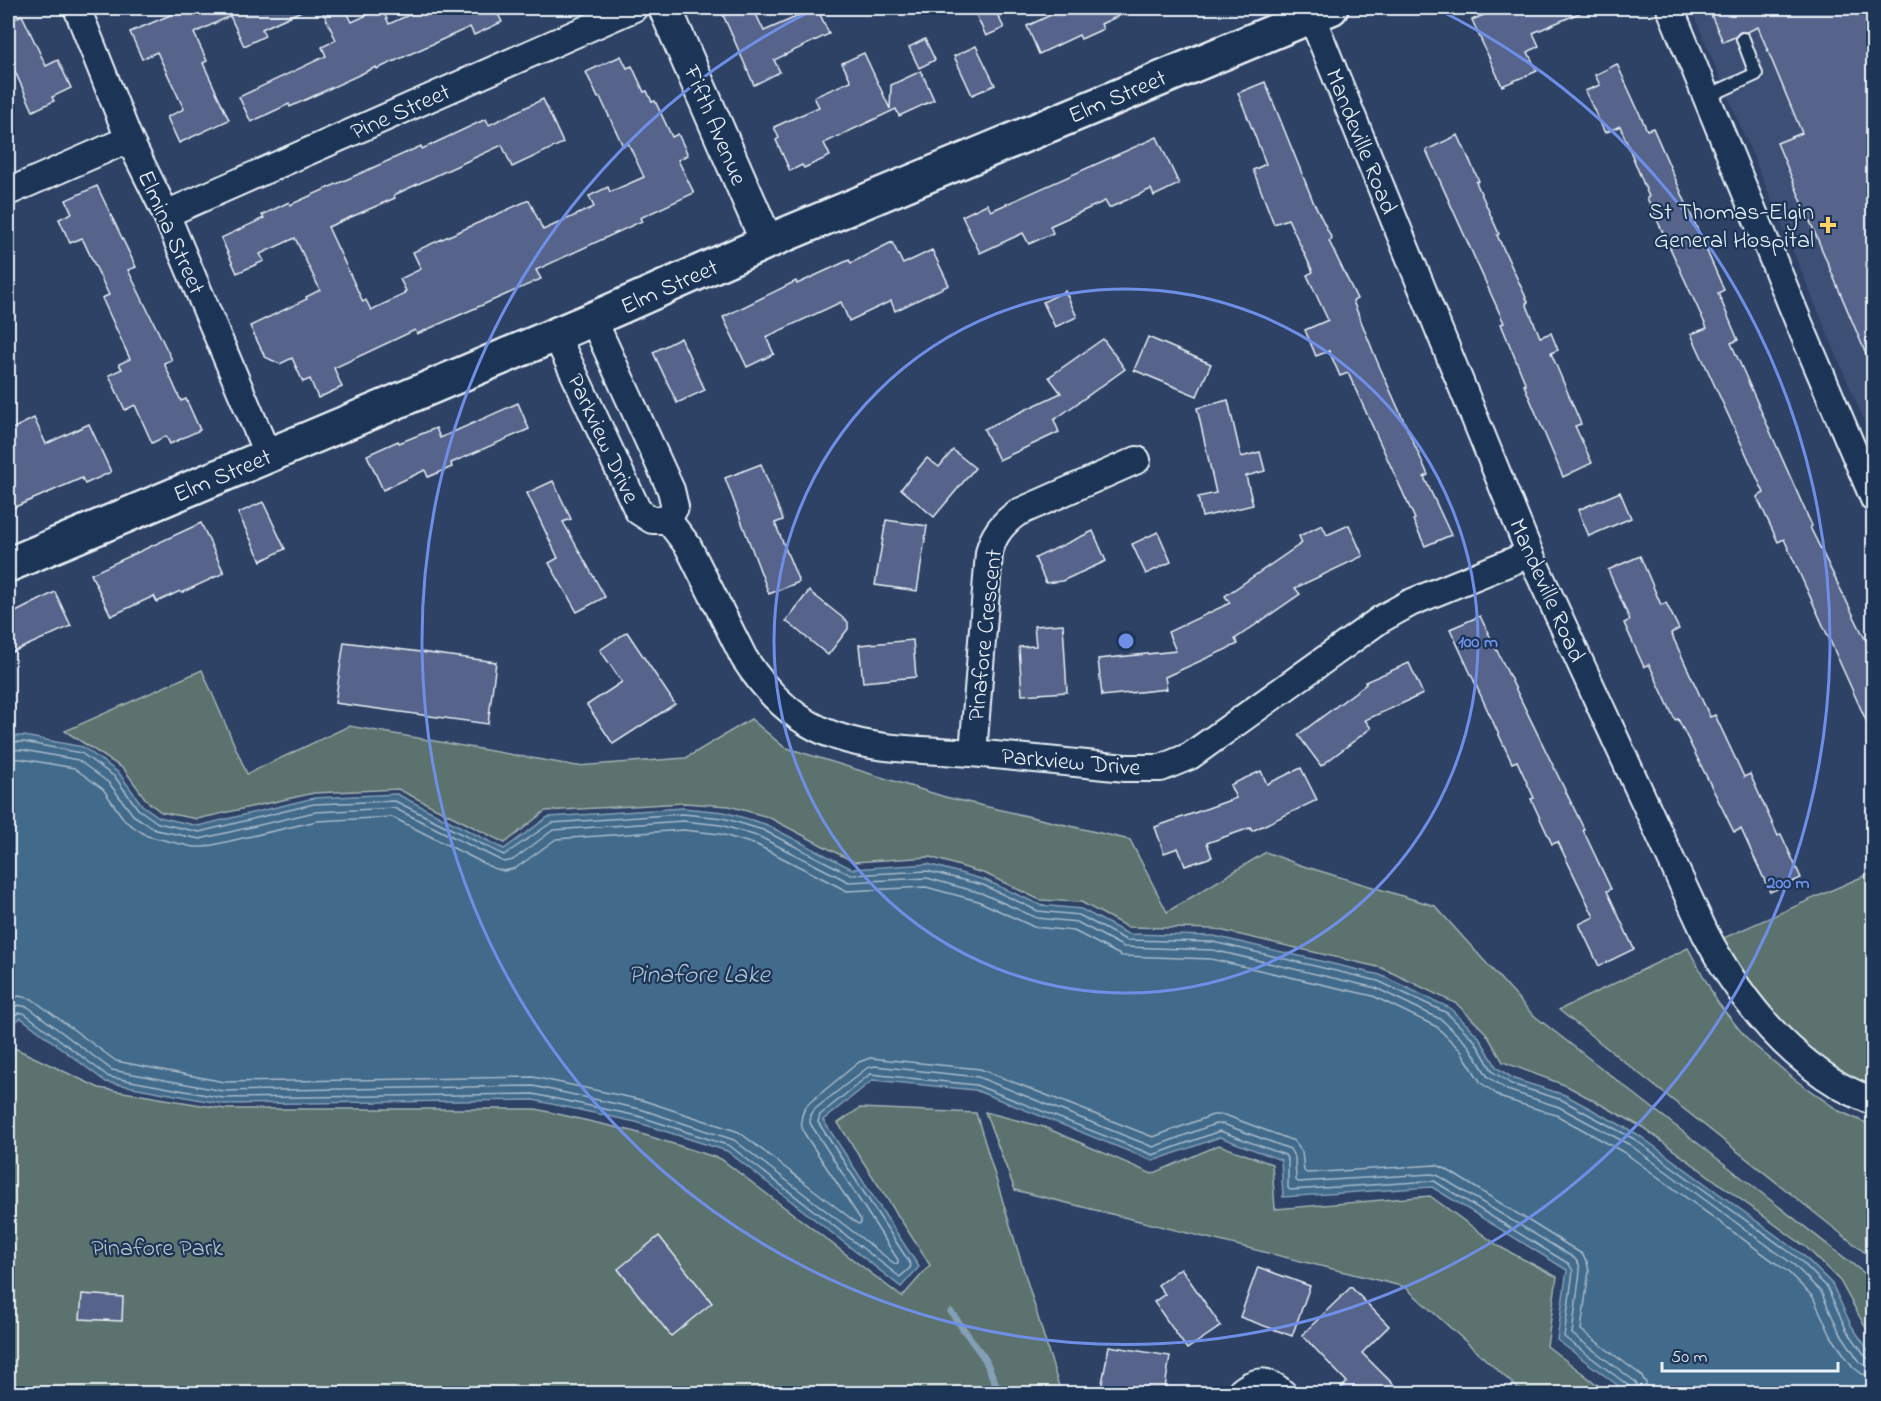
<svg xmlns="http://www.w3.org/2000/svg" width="1881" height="1401" viewBox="0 0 1881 1401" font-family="'Indie Flower',sans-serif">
  <rect width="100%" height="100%" fill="#2e4266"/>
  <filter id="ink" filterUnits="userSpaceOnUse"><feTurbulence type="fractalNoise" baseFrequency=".0167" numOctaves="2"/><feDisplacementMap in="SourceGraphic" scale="12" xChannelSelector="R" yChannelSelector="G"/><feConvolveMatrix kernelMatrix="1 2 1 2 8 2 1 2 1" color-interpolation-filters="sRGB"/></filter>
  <g filter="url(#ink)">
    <path fill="#3d4f74" d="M1691,8H1873V443V442Z"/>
    <g fill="#5b726e" stroke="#a2b2b3" stroke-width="1.5">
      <path d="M202,670L247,774L349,726L577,766L686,758L751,719L784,747L945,797L1130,840L1167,912L1266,852L1300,865L1435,906L1532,1014L1873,1280V1341L1840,1281L1807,1248L1642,1127L1567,1086L1503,1062L1486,1033L1457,1004L1382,968L1215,929L1127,927L1081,902L1040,900L986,874L930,857L854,862L768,817L729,806L684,803L545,811L505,843L398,789L314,793L197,819L161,812L147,801L124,769L65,731Z"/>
      <path d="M1873,872V1092L1814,1057L1778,1026L1719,940Z"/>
      <path d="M1688,948L1718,1003L1748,1040L1794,1079L1839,1111L1873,1126V1259L1559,1010Z"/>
      <path d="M8,1045L99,1088L225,1109H536L632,1131L721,1159L902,1297L930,1265L838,1123L860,1108L976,1113L1061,1393H8Z"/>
      <path d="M985,1112L1044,1127L1152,1174L1219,1145L1272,1164L1275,1209L1430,1196L1500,1247L1557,1277L1547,1346L1608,1393H1523L1405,1287L1015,1190Z"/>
    </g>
    <path fill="#426a8a" stroke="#84a0b6" stroke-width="1.5" d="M8,736H24L83,747L119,773L142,805L159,817L198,826L314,798L397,794L504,849L548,817L683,808L724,812L765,824L852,869L928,864L985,880L1040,905L1081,909L1128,934L1214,936L1380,975L1450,1008L1479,1037L1497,1068L1514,1079L1565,1095L1637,1134L1803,1255L1832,1284L1851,1325L1873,1357V1393H1628L1557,1340L1567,1270L1432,1187L1283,1197L1281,1160L1220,1137L1153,1161L975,1090L873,1080L823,1120L919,1267L901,1287L727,1151L636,1122L533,1100L223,1104L106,1082L21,1018L8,1027Z"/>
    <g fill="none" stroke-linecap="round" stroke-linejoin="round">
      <g stroke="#a6bbcc" stroke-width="1.5">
        <path d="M8,742H24L81,753L115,777L138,809L158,823L199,832L314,804L395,801L504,855L551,823L683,814L723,818L763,830L851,875L927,871L983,885L1038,911L1079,915L1126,940L1213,942L1378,981L1447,1013L1475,1041L1493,1072L1511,1084L1562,1100L1634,1139L1799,1259L1827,1287L1846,1329L1867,1358L1874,1360"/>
        <path d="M8,749L23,750L78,760L109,783L133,815L156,830L200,839L315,812L394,808L504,862L513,860L553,830L683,821L721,825L760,837L849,882L927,878L981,893L1037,918L1077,922L1124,947L1213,950L1376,988L1442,1020L1469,1046L1488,1077L1507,1090L1559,1107L1630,1145L1794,1265L1821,1292L1839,1331L1860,1362L1866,1366L1874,1367"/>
        <path d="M8,758L22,759L74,768L103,789L125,821L147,836L193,847H204L317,821L392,817L493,868L504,871L516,868L556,839L683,830L720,834L757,845L847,891L926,887L978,901L1034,927L1074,931L1122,956L1211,959L1373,996L1437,1027L1461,1051L1481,1083L1502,1098L1556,1115L1625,1153L1788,1272L1813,1297L1831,1336L1853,1367L1862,1374L1874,1376"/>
        <path d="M8,1000L19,996L32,999L116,1061L224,1082L533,1077L642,1100L739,1132L858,1224L861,1223V1220L804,1133C799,1122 801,1112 809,1103L859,1062L870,1058L980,1069L1153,1137L1213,1115H1225L1294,1141L1302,1152L1304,1171L1307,1173L1436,1165L1444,1168L1582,1254L1587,1262L1589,1271L1581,1330L1641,1375L1646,1383L1648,1394"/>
        <path d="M8,1011L18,1005L28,1007L112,1070L223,1091L533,1086L640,1109L734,1140L895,1264L898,1263V1260L810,1123L811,1115L815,1109L867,1068L875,1066L978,1077L1153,1147L1215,1124H1223L1290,1149L1295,1158L1296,1180L1298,1182L1431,1174L1437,1175L1574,1258L1579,1264L1580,1271L1572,1334L1633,1380L1638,1386L1639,1394"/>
        <path d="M8,1020L18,1013H24L109,1077L223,1098L533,1094L638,1116L730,1146L900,1277L910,1268L911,1265L818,1122L820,1115L870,1074L976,1085L1153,1155L1220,1131L1285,1155L1288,1160V1188L1290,1190L1434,1181L1569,1264L1573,1271L1564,1337L1629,1386L1631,1394"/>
      </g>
      <path stroke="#84a0b6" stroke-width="7" d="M951,1312L985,1359L1000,1394"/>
    </g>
    <g fill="#57638a" stroke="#e8f1f8" stroke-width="1.5">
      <path d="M187,8H308L262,29L265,36L244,46L230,16L194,33L207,61L203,63L229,120L179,143L167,117L184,109L157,52L142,59L130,32Z"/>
      <path d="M321,8H345L352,22L382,8L389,24L424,8H511L498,14L502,22L474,35L470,27L377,69L376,67L290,107L289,104L251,122L239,97L326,56L322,47L336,40Z"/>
      <path d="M720,8H753L764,31L817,8L829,34L774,60L780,72L754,85Z"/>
      <path d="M973,8H994L1004,28L986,36Z"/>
      <path d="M1066,8H1136L1101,24L1103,29L1081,39L1079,35L1039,54L1027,26Z"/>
      <path d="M1500,8H1591L1533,33L1539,46L1528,52L1537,71L1502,86L1472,20Z"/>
      <path d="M1708,8H1874V373L1777,143L1802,133L1758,27L1747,32H1740L1735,37L1723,42Z"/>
      <path d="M22,15L46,66L58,60L71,88L52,97L54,101L33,111L8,56V22Z"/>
      <path d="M925,39L935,60L919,68L909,47Z"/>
      <path d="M976,46L995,85L972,95L954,56Z"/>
      <path d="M864,53L890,109L891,85L921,71L934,100L899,116L896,109L824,143L830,156L804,168L802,165L790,171L776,140L779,138L774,127L819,107L814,97L851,81L842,63Z"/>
      <path d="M621,56L627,68L632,66L644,92L647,91L652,102L655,101L672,137L678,134L688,155L678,160L694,193L640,218L642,221L536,270L541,279L417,334L415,330L334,368L342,387L318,398L310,379L303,382L292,358L280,364L265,357L250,326L307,299L306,297L320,290L295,238L260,254L264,261L237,273L221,238L264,218L262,215L289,202L290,205L421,146L422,149L486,119L489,125L543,99L563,143L512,167L502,145L394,195L395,198L328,227L363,302L366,300L371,310L405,294L404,292L406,291L400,279L421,269L413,252L529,200L543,230L594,207L589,196L608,187L610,192L644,177L628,143L623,146L600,97L598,98L586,72Z"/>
      <path d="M1617,64L1647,130L1653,128L1724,290L1718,293L1738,340L1731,343L1812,526L1810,527L1869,647L1874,661V738L1784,539L1778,542L1757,497L1764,493L1691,334L1707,328L1647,198L1649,197L1620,126L1605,133L1585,91L1600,85L1595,75Z"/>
      <path d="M1265,82L1313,201L1332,239L1329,241L1357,299L1353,301L1377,361L1428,475L1424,477L1451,535L1425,546L1413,520L1415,519L1348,373L1340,376L1329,351L1316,356L1305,330L1328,320L1307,275L1313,272L1288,219L1274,224L1253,170L1266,164L1238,93Z"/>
      <path d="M1458,135L1479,181L1476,182L1499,234L1497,235L1528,302L1526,303L1540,337L1551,333L1558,350L1551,353L1581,424L1575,426L1592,463L1563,477L1524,385H1526L1501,324L1504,323L1426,150Z"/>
      <path d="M1157,137L1179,184L1154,196L1151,189L1109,208L1105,201L1050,226L1053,233L1029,244L1023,233L980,253L962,216L987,204L991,211Z"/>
      <path d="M97,186L136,267L128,270L172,360L164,363L181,401L186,399L200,430L170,444L166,436L152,443L135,405L125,410L109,375L122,369L119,364L130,359L102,298L109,295L82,238L70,243L59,219L72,213L66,200Z"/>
      <path d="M892,242L903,264L932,250L949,285L895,311L891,301L849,321L841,302L766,337L774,354L747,367L723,317L796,281L797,284L849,260L851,263Z"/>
      <path d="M1065,291L1077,317L1055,327L1043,302Z"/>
      <path d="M1148,337L1211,364L1197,396L1134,370Z"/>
      <path d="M681,338L705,390L677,403L653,352Z"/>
      <path d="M1103,339L1125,369L1054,420L1059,432L999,460L984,429L1061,393L1049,377Z"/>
      <path d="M1228,400L1241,457L1260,452L1265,471L1246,476L1253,505L1202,517L1198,497L1216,493L1197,408Z"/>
      <path d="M518,403L529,429L451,463L452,467L428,477L425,470L383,490L367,455L398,441L399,443L436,428L440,438Z"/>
      <path d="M34,418L46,444L89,424L111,472L85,484L82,478L8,510V431Z"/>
      <path d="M953,450L975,468L934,517L901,489L927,458L939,467Z"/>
      <path d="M761,464L783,520L775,523L799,582L769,594L725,478Z"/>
      <path d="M553,481L571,519L563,522L605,597L577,612L549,563L558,558L527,493Z"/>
      <path d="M1620,492L1631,518L1589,536L1578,510Z"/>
      <path d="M263,502L285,549L261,561L238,513Z"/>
      <path d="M886,520L927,526L917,591L875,585Z"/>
      <path d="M201,523L224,573L181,593L180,591L157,602L154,596L111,616L91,574Z"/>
      <path d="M1322,525L1327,535L1349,525L1363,556L1295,588L1300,594L1235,639L1238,644L1165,677L1167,689L1102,696L1098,659L1176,651L1168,632L1230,603L1225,596L1302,543L1299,536Z"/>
      <path d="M1093,531L1106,561L1062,581L1046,583L1035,558Z"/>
      <path d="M1158,532L1171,562L1146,574L1132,544Z"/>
      <path d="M1640,556L1661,605L1666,603L1679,629L1671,633L1710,717L1715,715L1744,777L1750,774L1778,836L1781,834L1801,878L1770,892L1741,829L1734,832L1678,719L1675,720L1649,664L1644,667L1624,623L1630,620L1608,570Z"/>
      <path d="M809,591L848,622V629L828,655L786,621Z"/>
      <path d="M55,592L71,626L8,654V616Z"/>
      <path d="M1480,616L1584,829L1583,830L1611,889L1607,891L1634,949L1599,966L1579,924L1594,917L1558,842L1552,844L1531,799L1534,798L1517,761L1512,763L1450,629Z"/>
      <path d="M1063,624L1067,692L1022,695L1019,647L1036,646L1034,626Z"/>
      <path d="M627,632L675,704L613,744L587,705L622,682L600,650Z"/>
      <path d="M913,640L916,677L863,682L859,645Z"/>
      <path d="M344,642L496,662L488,724L335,703Z"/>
      <path d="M1409,663L1423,694L1365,720L1371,728L1321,766L1298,735L1366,684L1365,682Z"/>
      <path d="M1301,768L1317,800L1252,831L1250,828L1207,843L1212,857L1185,866L1178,848L1164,853L1155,827L1236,798L1230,785L1261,771L1267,784Z"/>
      <path d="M659,1236L712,1303L671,1336L618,1269Z"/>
      <path d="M1258,1267L1310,1286L1292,1336L1240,1317Z"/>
      <path d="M1181,1268L1221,1326L1187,1349L1154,1302L1165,1294L1158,1285Z"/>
      <path d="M1351,1287L1389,1326L1362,1353L1403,1394H1336L1347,1382L1302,1335Z"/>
      <path d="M82,1294L123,1297L122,1321L80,1319Z"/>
      <path d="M1109,1346L1170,1356L1164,1394H1100Z"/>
    </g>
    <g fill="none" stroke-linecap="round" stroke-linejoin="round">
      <defs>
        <path id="service" d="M1706,97L1756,74L1743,39"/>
        <g id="minor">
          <path d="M77,8L129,139L166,214L268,456"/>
          <path d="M1670,8L1799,323L1874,499"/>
          <path d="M1311,15L1530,554L1705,933C1737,995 1779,1049 1840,1086C1851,1092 1863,1097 1874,1102"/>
          <path d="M8,192L129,139"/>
          <path d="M166,214L634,8"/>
          <path d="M556,335L638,511L652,520H668L675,507L671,490L593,319"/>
          <path d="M668,520L688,546L744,658C766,692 796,723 836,736C878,751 927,749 971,753C1022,757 1074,763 1125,768H1161L1190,756L1381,619L1410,603L1530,554"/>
          <path d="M973,753L989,553C993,535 1002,524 1017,513L1137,460"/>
          <path d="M1238,1394C1254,1379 1268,1378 1284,1394"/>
        </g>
        <path id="tertiary" d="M665,8L767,242"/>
        <path id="secondary" d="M8,565L593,319L767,242L1331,8"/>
      </defs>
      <use href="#service" stroke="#e8f1f8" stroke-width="16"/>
      <use href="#minor" stroke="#e8f1f8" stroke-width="30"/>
      <use href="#tertiary" stroke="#e8f1f8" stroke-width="36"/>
      <use href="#secondary" stroke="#e8f1f8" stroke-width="38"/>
      <use href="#service" stroke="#1d3557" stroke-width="12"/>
      <use href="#minor" stroke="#1d3557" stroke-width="26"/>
      <use href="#tertiary" stroke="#1d3557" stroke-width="32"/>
      <use href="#secondary" stroke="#1d3557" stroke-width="33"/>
    </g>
  </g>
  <g fill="none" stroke="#6e8fe5" stroke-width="3">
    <circle cx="1126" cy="641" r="352"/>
    <path d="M1435 8A704 704 0 1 1 817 8"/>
  </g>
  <path fill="#ffd166" stroke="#1d3557" stroke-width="2" d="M1825 216h6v6h6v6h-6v6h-6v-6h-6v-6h6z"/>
  <g text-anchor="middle" stroke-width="4.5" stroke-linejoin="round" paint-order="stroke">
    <g font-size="24" fill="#e8f1f8" stroke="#1d3557">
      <text transform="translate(1117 96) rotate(-23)" y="8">Elm Street</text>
      <text transform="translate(400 111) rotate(-24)" y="8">Pine Street</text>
      <text transform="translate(716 125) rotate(67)" y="8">Fifth Avenue</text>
      <text transform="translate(1362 141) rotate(68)" y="8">Mandeville Road</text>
      <text transform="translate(172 232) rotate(66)" y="8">Elmina Street</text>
      <text transform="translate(669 286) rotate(-24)" y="8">Elm Street</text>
      <text transform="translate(604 438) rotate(65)" y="8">Parkview Drive</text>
      <text transform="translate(222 475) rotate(-23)" y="8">Elm Street</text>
      <text transform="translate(1548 590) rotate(66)" y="8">Mandeville Road</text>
      <text transform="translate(984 635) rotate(-84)" y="8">Pinafore Crescent</text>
      <text transform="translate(1071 761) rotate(5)" y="8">Parkview Drive</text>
    </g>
    <g font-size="24" fill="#e8f1f8" stroke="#1d3557" text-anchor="end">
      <text x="1814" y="219">St Thomas-Elgin<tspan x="1814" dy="28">General Hospital</tspan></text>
    </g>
    <g font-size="24" fill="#b7c5c8" stroke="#1d3557">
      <text x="157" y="1255">Pinafore Park</text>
    </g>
    <g font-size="26" font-style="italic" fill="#aec2d2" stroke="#1d3557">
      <text x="699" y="982">Pinafore Lake</text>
    </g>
  </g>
  <circle cx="1126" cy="641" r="9" fill="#6e8fe5" stroke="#1d3557" stroke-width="3"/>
  <g font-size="18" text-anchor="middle" font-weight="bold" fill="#6e8fe5" stroke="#1d3557" stroke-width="4.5" stroke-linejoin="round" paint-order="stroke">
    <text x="1478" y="647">100 m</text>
    <text x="1788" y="888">200 m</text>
  </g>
  <rect width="1881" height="1401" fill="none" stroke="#1d3557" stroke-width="30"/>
  <rect x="15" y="15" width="1851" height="1371" fill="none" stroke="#e8f1f8" stroke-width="2" filter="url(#ink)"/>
  <path d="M1662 1362v9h176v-9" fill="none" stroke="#e8f1f8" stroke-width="3"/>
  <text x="1671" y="1362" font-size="18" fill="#e8f1f8" stroke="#1d3557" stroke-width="4.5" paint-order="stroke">50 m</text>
</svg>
